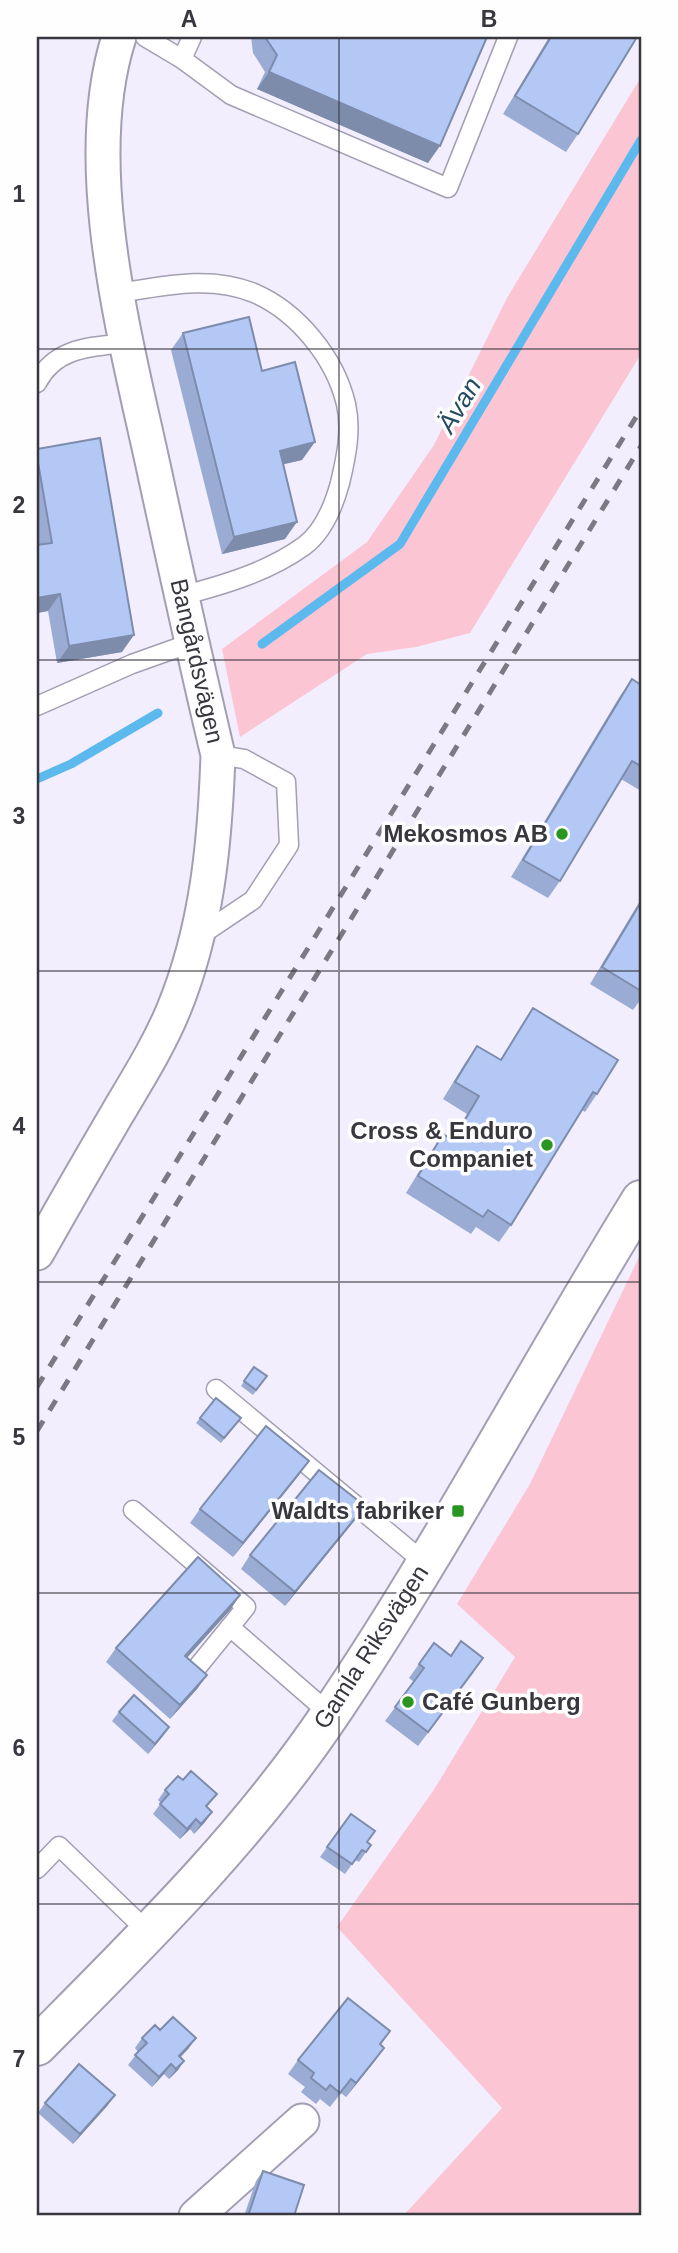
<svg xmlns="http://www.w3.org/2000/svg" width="678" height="2253" viewBox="0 0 678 2253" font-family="Helvetica,sans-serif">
  <rect width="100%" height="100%" fill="#f2eefe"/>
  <g fill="#fbc5d4">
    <path d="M641,77V354L470,633L416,647L367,654L240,737L222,649L367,542L434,445L507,298Z"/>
    <path d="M641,1253V2216H403L502,2108L337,1927L433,1791L515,1657L457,1604L530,1484Z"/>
  </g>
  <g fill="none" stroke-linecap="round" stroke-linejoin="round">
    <g stroke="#5cb9ed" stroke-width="9">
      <path d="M262,644L400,544L641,140"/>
      <path d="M37,779L71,764L158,713"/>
    </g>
    <defs>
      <g id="lane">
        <path d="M145,37L182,59L231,95L448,188L508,37"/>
        <path d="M182,59L192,37"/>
        <path d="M119,293C164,286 210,275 254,293C298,312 335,358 346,404C352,430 346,458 340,483C334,505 323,532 304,546C268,572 223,585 181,596"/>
        <path d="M37,383C55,347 91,347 126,343"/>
        <path d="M37,706L132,664L191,643"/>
        <path d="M198,937L253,900L289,845L286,782L244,759L218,755"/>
        <path d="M216,1389L425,1563"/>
        <path d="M133,1510L246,1607L230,1627L330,1714"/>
        <path d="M195,1670L230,1627"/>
        <path d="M37,1869L59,1846L150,1934"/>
      </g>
      <g id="street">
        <path d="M37,1253C63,1207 90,1160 117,1114C137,1080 158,1047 173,1011C207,929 215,843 218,755C195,658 174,562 153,465C125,337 78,164 119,37"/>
        <path d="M196,2216L302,2121"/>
      </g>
      <path id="secondary" d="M37,2046C141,1941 248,1837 331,1713C443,1547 536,1370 641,1200"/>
    </defs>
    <use href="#lane" stroke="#a39eb1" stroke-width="21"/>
    <use href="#street" stroke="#a39eb1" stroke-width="37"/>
    <use href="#secondary" stroke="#a39eb1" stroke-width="42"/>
    <use href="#lane" stroke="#fff" stroke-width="18"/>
    <use href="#street" stroke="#fff" stroke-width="33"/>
    <use href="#secondary" stroke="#fff" stroke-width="38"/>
    <g stroke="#7c7984" stroke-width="5" stroke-dasharray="12 12" stroke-linecap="butt">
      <path d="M37,1387L641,409"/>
      <path d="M37,1431L641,446"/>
    </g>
  </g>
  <g fill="#9bacd4">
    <path d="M251,37H487L428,163L257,89L265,72L253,53Z"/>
    <path d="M549,37H637L578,134L566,152L503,114Z"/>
    <path d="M183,333L262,371L302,460L283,464L285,539L222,554L171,350Z"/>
    <path d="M37,449L122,652L57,663L48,611L37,613Z"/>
    <path d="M632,679L641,685V791L621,779L560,881L548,898L511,877L620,696Z"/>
    <path d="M641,899V999L633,1010L590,984Z"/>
    <path d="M533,1008L597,1094L585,1112L582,1110L511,1225L499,1242L476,1227L471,1234L406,1193L431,1152L443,1134L452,1139L467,1114L443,1099L465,1063L477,1046L500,1060Z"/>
    <path d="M254,1367L267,1376L253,1395L241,1386Z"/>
    <path d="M200,1418L237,1423L221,1443L196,1423Z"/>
    <path d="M299,1475L233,1557L190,1523L200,1509Z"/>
    <path d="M355,1520L285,1606L241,1569L250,1555Z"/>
    <path d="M231,1609L187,1657L207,1675L197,1689L170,1719L106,1662L116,1648Z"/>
    <path d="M434,1643L474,1672L418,1746L385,1721L414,1682L409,1678Z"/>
    <path d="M119,1712L169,1727L162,1737L148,1754L112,1721Z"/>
    <path d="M183,1780L217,1794L207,1807L212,1812L205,1822L194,1834L190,1829L180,1839L153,1814L161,1803L158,1800L165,1790Z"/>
    <path d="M351,1814L367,1842L371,1845L359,1862L355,1860L345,1874L320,1857Z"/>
    <path d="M160,2030L189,2048L181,2057L184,2061L178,2070L169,2079L164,2074L152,2087L128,2065L138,2052L135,2048L142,2038Z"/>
    <path d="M390,2031L381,2045L374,2062L346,2097L341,2093L330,2107L320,2099L316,2104L301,2092L305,2087L288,2074L298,2060Z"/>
    <path d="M45,2103L108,2105L73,2144L38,2113Z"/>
    <path d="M263,2171L294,2216H244L256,2181Z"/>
  </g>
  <g fill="#7e8cac">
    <path d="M269,72L440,146L428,163L257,89Z"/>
    <path d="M315,442L302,460L268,468L280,451Z"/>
    <path d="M297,522L285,539L222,554L234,537Z"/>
    <path d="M60,594L48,611L37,613V598Z"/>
    <path d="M134,635L122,652L57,663L69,646Z"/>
    <path d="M309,1461L299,1475L233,1557L243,1543Z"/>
    <path d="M365,1506L355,1520L285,1606L295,1592Z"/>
    <path d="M240,1595L231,1609L176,1670L185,1656Z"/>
    <path d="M207,1675L197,1689L170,1719L180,1705Z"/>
    <path d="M169,1727L162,1737L148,1754L155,1744Z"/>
    <path d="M212,1812L205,1822L194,1834L201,1824Z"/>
    <path d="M196,1819L190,1829L180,1839L187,1829Z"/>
    <path d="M196,2038L189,2048L172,2065L179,2056Z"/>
    <path d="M384,2048L374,2062L346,2097L356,2083Z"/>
    <path d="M184,2061L178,2070L169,2079L176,2069Z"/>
    <path d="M171,2064L164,2074L152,2087L159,2077Z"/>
    <path d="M115,2095L108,2105L73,2144L80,2134Z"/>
  </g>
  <g fill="#b4c8f6" stroke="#7e8cac" stroke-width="2">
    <path d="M265,37H487L440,146L269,72L277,55Z"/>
    <path d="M551,37H637L578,134L515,96Z"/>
    <path d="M249,317L262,371L295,362L315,442L280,451L297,522L234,537L183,333Z"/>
    <path d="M100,438L134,635L69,646L60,594L37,598V545L52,543L37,457V449Z"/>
    <path d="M632,679L641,685V766L632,761L560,881L523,860Z"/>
    <path d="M641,902V991L602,967Z"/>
    <path d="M533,1008L618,1060L597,1094L593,1092L511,1225L488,1210L483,1217L418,1176L443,1134L453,1140L479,1096L455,1082L477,1046L501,1060Z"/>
    <path d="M254,1367L267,1376L256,1390L244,1381Z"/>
    <path d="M216,1398L241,1418L224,1438L200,1418Z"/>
    <path d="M266,1426L309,1461L243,1543L200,1509Z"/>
    <path d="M319,1470L365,1506L295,1592L250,1555Z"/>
    <path d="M198,1557L240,1595L185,1656L207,1675L180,1705L116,1648Z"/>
    <path d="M461,1641L483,1658L428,1732L395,1707L424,1668L419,1664L434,1643L451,1656Z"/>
    <path d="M134,1695L169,1727L155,1744L119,1712Z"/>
    <path d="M191,1771L217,1794L206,1806L212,1812L201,1824L196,1819L187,1829L160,1804L169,1794L165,1790L178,1776L183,1780Z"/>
    <path d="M351,1814L375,1831L367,1842L371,1845L366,1852L362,1850L352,1864L327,1847Z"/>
    <path d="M348,1998L390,2031L380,2044L384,2048L356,2083L351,2079L340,2093L330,2085L326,2090L311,2078L314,2073L298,2060Z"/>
    <path d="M173,2017L196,2038L179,2056L184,2061L176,2069L171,2064L159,2077L135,2055L147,2043L142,2038L155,2025L160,2030Z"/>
    <path d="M79,2064L115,2095L80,2134L45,2103Z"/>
    <path d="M263,2171L304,2185L294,2216H248Z"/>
  </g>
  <path fill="none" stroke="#38363e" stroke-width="2" stroke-opacity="0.55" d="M339,37V2216M37,349H641M37,660H641M37,971H641M37,1282H641M37,1593H641M37,1904H641"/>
  <g fill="#2a9621" stroke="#fefefe" stroke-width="2.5">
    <circle cx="562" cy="834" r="7"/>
    <circle cx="547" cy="1145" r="7"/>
    <rect x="451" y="1504" width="14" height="14" rx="3.5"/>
    <circle cx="408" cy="1702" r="7"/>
  </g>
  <g text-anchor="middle" stroke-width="7" stroke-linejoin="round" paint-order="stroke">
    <g font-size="24" fill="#38363e" stroke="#fefefe">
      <text transform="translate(197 661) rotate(77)" y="8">Bangårdsvägen</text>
      <text transform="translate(371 1647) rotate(-57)" y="8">Gamla Riksvägen</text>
    </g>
    <g font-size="24" font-weight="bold" fill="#38363e" stroke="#fefefe" text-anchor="end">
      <text x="548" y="842">Mekosmos AB</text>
      <text x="533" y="1139">Cross &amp; Enduro<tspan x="533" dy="28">Companiet</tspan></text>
      <text x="444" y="1519">Waldts fabriker</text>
      <text x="422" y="1710" text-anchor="start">Café Gunberg</text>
    </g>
    <g font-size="26" font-style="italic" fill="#244b61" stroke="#fefefe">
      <text transform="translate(459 405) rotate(-59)" y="9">Ävan</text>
    </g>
  </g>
  <rect width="678" height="2253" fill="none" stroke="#fefefe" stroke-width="77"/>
  <rect x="38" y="38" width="602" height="2176" fill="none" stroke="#38363e" stroke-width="2.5"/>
  <g font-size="23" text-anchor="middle" font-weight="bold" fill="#38363e">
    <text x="189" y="27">A</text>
    <text x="489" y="27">B</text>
    <text x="19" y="202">1</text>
    <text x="19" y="513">2</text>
    <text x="19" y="824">3</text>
    <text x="19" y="1134">4</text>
    <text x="19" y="1445">5</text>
    <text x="19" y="1756">6</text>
    <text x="19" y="2067">7</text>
  </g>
</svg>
